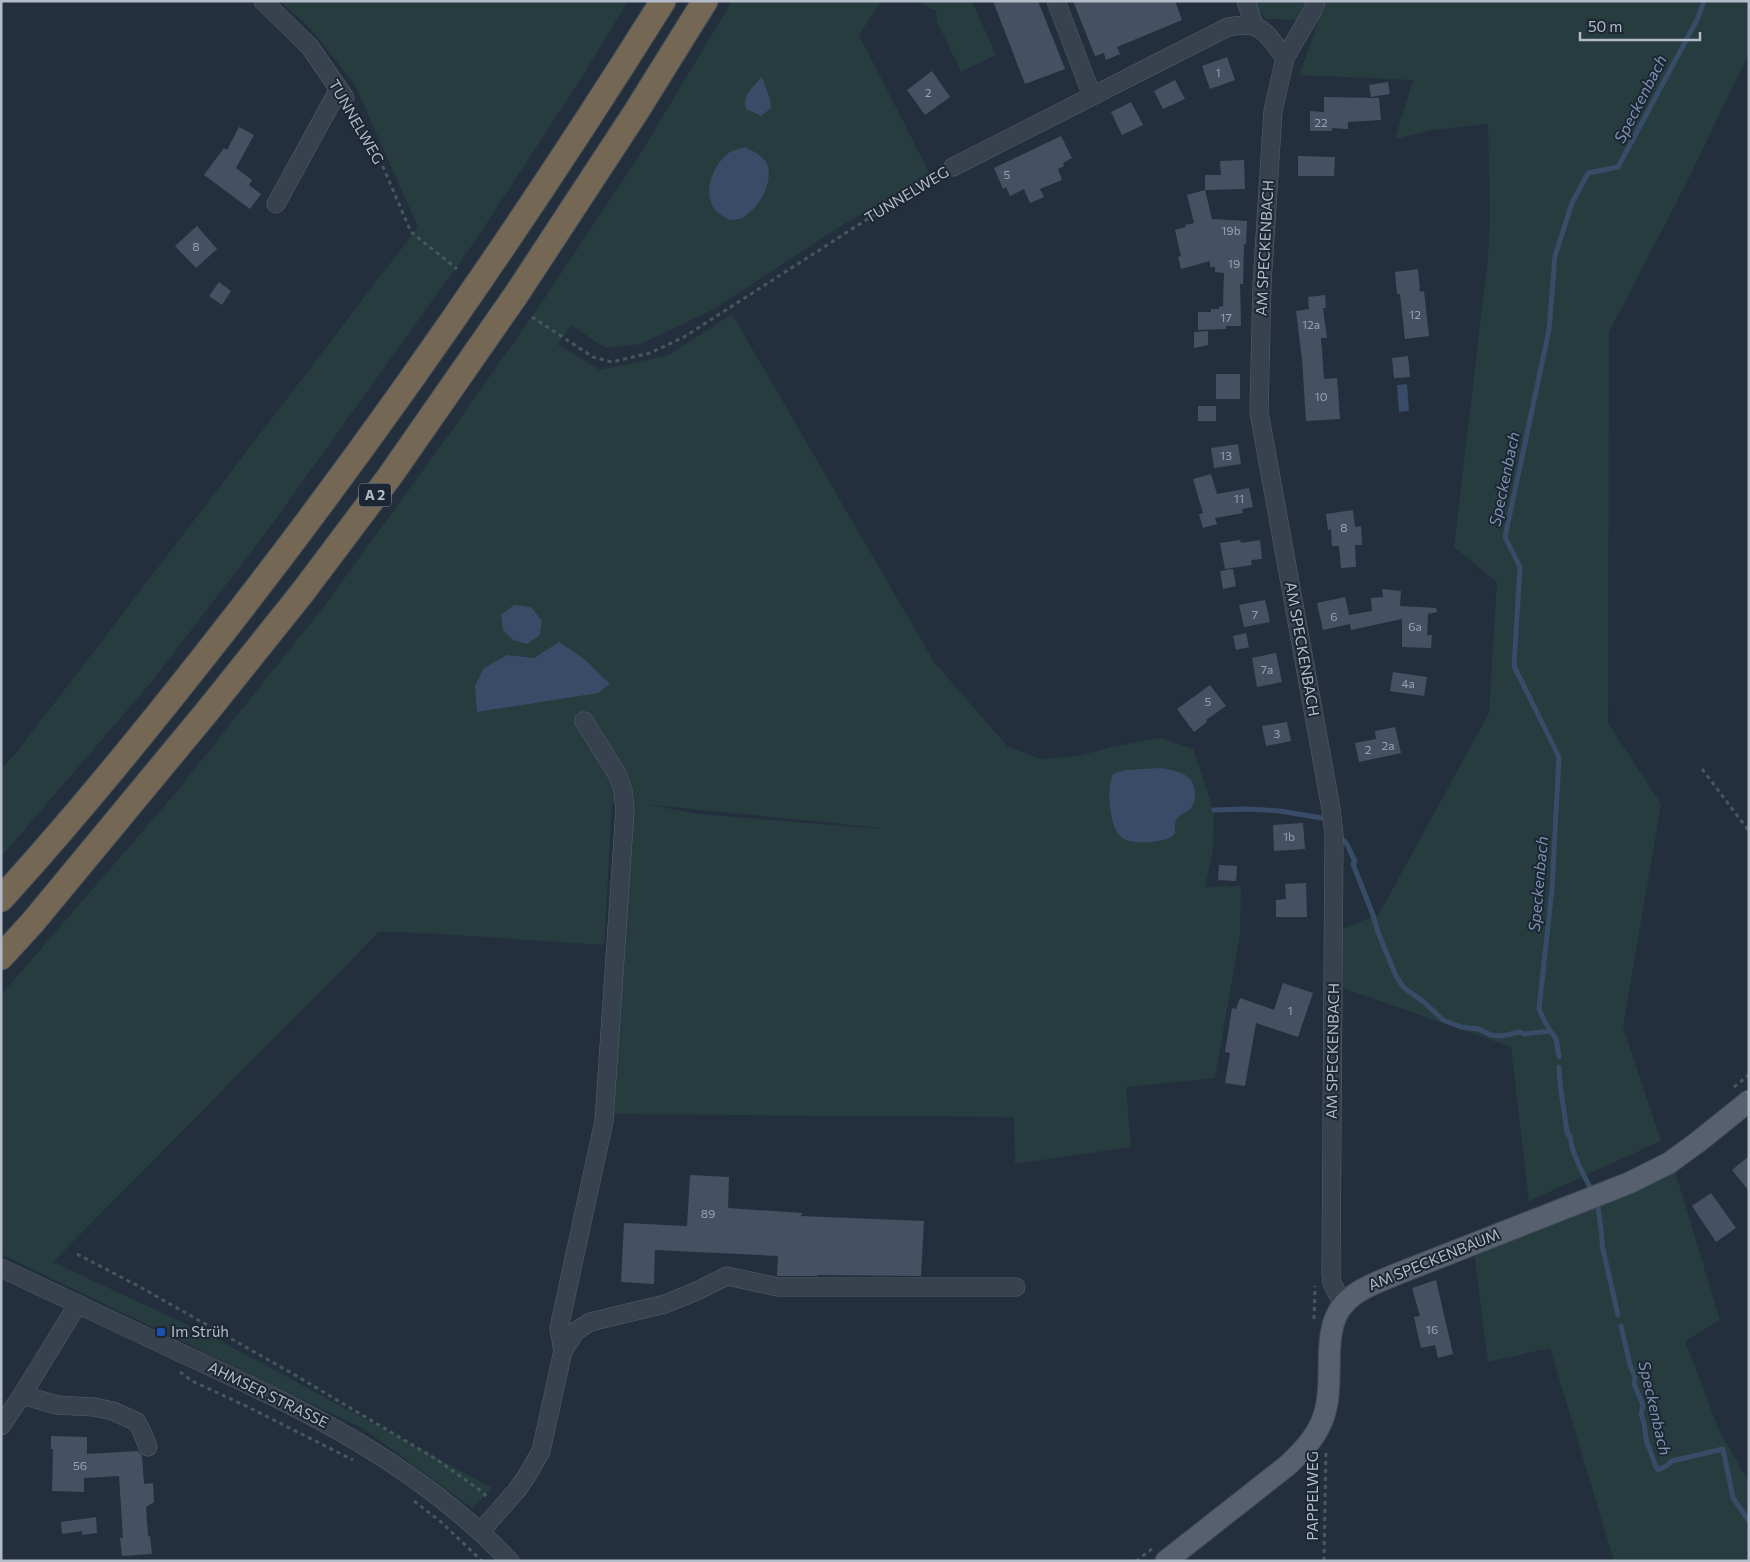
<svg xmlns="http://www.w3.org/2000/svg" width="1750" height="1562" viewBox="0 0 1750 1562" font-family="Commissioner,sans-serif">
  <rect width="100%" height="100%" fill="#242f3e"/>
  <g fill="#263c3f" fill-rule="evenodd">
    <path d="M280,1H628L580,80L475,241L270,527L154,679L1,857V769L17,752L418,227L355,85L311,29Z"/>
    <path d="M732,1H883L880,3L859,35L931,176L849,221L712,310L641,344L605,348L571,325L558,345L600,370L669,355L732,314L934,662L1008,747L1041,759L1078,756L1116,746L1161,738L1193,749L1214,812L1213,851L1205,887L1241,886L1240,934L1215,1078L1126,1087L1131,1147L1015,1164L1014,1117L610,1114L633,803H612L604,945L422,933L379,932L53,1262L215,1338L492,1488L472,1508L364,1429L1,1254V995L173,796L322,609L448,436L544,299L637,159ZM644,804L881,828L882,829L699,814Z"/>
    <path d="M919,1H972L996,55L961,72L937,21L936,9L933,10Z"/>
    <path d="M1256,1H1749V53L1686,184L1609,332L1608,723L1661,804L1623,1027L1661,1141L1529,1201L1511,1047L1343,988L1342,929L1379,914L1489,713L1497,582L1454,547L1488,257L1490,216L1488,124L1432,130L1395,139L1413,80L1299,75L1319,20L1266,19L1258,8Z"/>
    <path d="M1674,1168L1720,1320L1685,1341L1720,1433L1749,1482V1561H1614L1550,1348L1488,1362L1474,1251Z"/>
  </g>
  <g fill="#394c67">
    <path d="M762,77L770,99L771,108L761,116L746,109C741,96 754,86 762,77Z"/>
    <path d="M745,147C752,151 764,156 767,164C774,182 759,207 744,217C740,220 734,219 729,220C725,217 719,214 716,211C701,193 713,164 730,152C734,150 740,149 745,147Z"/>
    <path d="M1407,384L1409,411L1399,412L1397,385Z"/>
    <path d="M514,605L531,607L542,621L540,635L527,644L513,640L503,630L501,615Z"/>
    <path d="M559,642L583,658L610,684L598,693L477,712L475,686L484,668L507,655L534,658Z"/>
    <path d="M1160,768C1177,771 1194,773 1195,793C1195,797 1195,801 1193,805C1185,818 1173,810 1175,833C1170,843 1134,845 1124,839C1109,831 1106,788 1113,774L1125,770Z"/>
  </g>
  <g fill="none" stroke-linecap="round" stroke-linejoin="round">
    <g stroke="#394c67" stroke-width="5">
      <path d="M1214,810L1247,809L1280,811L1322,818"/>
      <path d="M1342,839C1350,845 1350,854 1355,861L1353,864L1373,915L1378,932L1396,976L1404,988L1424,1002L1443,1020L1461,1027L1479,1029L1491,1035L1502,1036L1520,1032L1524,1034L1550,1031"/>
      <path d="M1559,1057L1556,1039L1545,1022L1539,1009L1552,889L1559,757L1514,666L1520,567L1505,537L1549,330L1555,256L1572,203L1588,173L1618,167L1697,20L1704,1"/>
      <path d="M1559,1067C1559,1089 1565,1111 1567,1133C1573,1138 1570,1141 1572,1147C1576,1161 1583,1174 1590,1187"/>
      <path d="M1598,1206C1599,1215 1603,1239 1602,1245L1618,1315"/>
      <path d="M1621,1326L1630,1365L1635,1377L1634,1384L1643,1405L1641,1414L1644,1423L1647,1444L1649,1447L1656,1467L1658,1470L1666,1466L1672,1461L1723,1449L1733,1498L1749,1521"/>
    </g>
  </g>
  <g fill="#455162">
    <path d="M993,1H1038L1065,69L1025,84Z"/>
    <path d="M1073,1H1175L1182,20L1117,47L1120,54L1106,60L1104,53L1095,56Z"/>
    <path d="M1227,57L1235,80L1210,89L1202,66Z"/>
    <path d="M932,71L950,97L925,115L907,90Z"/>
    <path d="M1175,80L1185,99L1163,109L1154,91Z"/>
    <path d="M1388,82L1390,94L1371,97L1369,85Z"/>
    <path d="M1324,97L1379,98L1381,120L1348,122V129L1332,128V131H1310V111L1324,112Z"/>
    <path d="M1131,102L1143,125L1122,135L1111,112Z"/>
    <path d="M239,127L254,135L236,168L252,180L249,185L261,194L250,209L204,175L224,148L227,150Z"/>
    <path d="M1061,136L1072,158L1063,163L1064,166L1058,169L1062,180L1040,189L1044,197L1030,203L1024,189L1010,196L1006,187L1003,189L994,168Z"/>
    <path d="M1298,156L1335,157L1334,176H1298Z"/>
    <path d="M1244,160L1245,189L1205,190L1212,219L1247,221L1246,244H1244L1243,284H1240L1241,326H1226V329L1198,330V312H1211V309H1219V307L1223,306L1224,273L1215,272V267H1210V261L1181,269L1178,257L1181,256L1175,230L1186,227L1185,225L1194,223L1187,195L1205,190V175H1221L1220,161Z"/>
    <path d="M197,226L217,249L196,268L175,246Z"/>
    <path d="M1418,269L1420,292L1424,291L1429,336L1405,339L1400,294H1397L1395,272Z"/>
    <path d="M219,282L231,291L222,305L209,296Z"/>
    <path d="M1325,295L1326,308H1323L1327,338H1321L1324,379L1337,378L1340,419L1306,421L1302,359L1296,311L1309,309L1308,297Z"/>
    <path d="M1208,331V345L1194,348V332Z"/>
    <path d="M1408,356L1410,377L1394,378L1392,358Z"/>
    <rect x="1216" y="374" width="24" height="25"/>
    <rect x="1198" y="406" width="18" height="15"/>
    <path d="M1238,444L1241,464L1214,468L1211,448Z"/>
    <path d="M1211,474L1217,494L1249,488L1253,507L1242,509L1243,513L1215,518L1217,524L1203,528L1199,514L1203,513L1193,479Z"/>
    <path d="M1353,510L1355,527L1361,526L1362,545H1355L1356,567L1341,568L1339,546H1332L1331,529L1328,530L1326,514Z"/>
    <path d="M1240,540L1241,543L1260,540L1262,559L1251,560L1252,565L1225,569L1220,543Z"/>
    <path d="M1233,569L1236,586L1223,589L1220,571Z"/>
    <path d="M1382,589L1401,591L1400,606L1436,608L1437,612L1428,614L1427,635H1432L1431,648L1402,647V619L1351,630L1350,624L1323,630L1317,603L1345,597L1349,615L1372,611L1371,598L1383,597Z"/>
    <path d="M1265,600L1270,622L1244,627L1239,605Z"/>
    <path d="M1246,633L1249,647L1236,650L1233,636Z"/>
    <path d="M1276,653L1282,682L1257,687L1252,658Z"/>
    <path d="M1393,672L1427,677L1424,696L1390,691Z"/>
    <path d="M1210,685L1226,706L1206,720L1207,722L1194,732L1177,709Z"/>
    <path d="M1287,722L1291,741L1266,746L1262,726Z"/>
    <path d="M1395,727L1401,753L1359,762L1355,743L1376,739L1375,731Z"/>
    <path d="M1303,823L1305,849L1274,851L1273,825Z"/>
    <path d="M1219,865L1237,866L1236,881L1218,880Z"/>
    <path d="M1306,883L1307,917H1276V900L1286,899L1285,884Z"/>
    <path d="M1283,983L1313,993L1298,1037L1256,1023L1245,1086L1225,1083L1230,1053L1225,1052L1232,1008L1236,1009L1240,998L1274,1010Z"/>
    <path d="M1749,1156V1191L1732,1170Z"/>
    <path d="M690,1175L729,1177L728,1208L802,1213L801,1216L924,1221L921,1276L817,1275V1276H777L778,1256L655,1250L654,1284L621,1282L624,1223L687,1226Z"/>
    <path d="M1711,1193L1736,1228L1716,1242L1692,1206Z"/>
    <path d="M1436,1280L1453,1354L1438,1358L1435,1345L1421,1348L1414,1317L1420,1316L1412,1288Z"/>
    <path d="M51,1436L87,1437V1454L138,1451L142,1456L144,1484L153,1483L154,1502L146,1507L148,1536H150L152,1554L122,1556L120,1538H123L119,1476L84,1478V1492L52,1491L53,1449H51Z"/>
    <path d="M96,1517L97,1533L82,1535V1531L62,1534L61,1522Z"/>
  </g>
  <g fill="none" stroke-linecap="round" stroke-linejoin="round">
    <defs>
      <g id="minor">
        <path d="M263,1L310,47L345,98"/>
        <path d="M1056,1L1092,96"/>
        <path d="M1246,1L1254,25"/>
        <path d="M1316,1L1313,10L1285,58L1273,111L1262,284L1259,412L1331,809L1334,835L1331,1273L1332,1283L1343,1304"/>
        <path d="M953,167L1228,27C1262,20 1266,33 1285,58"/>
        <path d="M276,204L339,89"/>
        <path d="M1,1268C62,1297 122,1325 183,1354C305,1410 415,1462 510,1561"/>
        <path d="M563,1351L576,1331L590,1322L665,1304L697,1291L727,1276L778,1287H1016"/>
        <path d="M22,1395L57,1405L94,1407L113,1411L137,1422L142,1432L148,1447"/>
        <path d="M1,1426L22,1395L78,1304"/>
        <path d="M481,1531L517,1490L528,1474L541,1451L563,1351L559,1328L604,1121L625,810L623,790L617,774L584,721"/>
      </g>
      <path id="major" d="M1166,1561L1288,1465C1305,1449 1321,1432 1326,1408C1334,1377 1321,1329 1344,1304C1357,1289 1378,1282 1397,1274L1629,1183L1669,1163L1698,1142L1749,1101"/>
      <g id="highway">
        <path d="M1,899C73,820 140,738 206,654C371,445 522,226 663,1"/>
        <path d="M1,957L33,922L210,708L302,593L390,476L516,295L636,112L705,1"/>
      </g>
    </defs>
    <use href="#minor" stroke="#565f6c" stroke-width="19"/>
    <use href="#major" stroke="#414a57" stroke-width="23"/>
    <use href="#highway" stroke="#434c59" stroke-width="27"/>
    <g stroke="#44595c" stroke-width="3" stroke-dasharray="4 4" stroke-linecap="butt">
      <path d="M352,110L374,146L411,232L457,269"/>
      <path d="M532,317L593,357L612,362L650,353L684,337L866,220L940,175"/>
      <path d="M1702,769L1749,831"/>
      <path d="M1734,1087L1749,1075"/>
      <path d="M77,1254L142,1288L295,1375L436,1459L481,1491L489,1499"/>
      <path d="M1314,1319L1315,1286"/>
      <path d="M180,1372L192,1381L246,1406L353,1460"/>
      <path d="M414,1501L441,1522L482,1561"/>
      <path d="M1136,1561L1152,1549"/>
      <path d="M1324,1561L1326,1449"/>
    </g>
    <use href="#minor" stroke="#38414e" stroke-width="18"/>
    <use href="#major" stroke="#56606e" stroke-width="21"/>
    <use href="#highway" stroke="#746855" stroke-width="25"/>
  </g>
  <rect fill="#1a4fb4" stroke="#1d2633" stroke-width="2" x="156" y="1327" width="10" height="10" rx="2.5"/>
  <g text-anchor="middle" stroke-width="4" stroke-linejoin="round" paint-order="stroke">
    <g font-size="12" fill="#98a1af">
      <text x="1218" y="77">1</text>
      <text x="928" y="97">2</text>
      <text x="1321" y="127">22</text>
      <text x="1007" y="179">5</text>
      <text x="1231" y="235">19b</text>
      <text x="196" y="251">8</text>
      <text x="1234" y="268">19</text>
      <text x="1415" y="319">12</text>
      <text x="1226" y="322">17</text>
      <text x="1311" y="329">12a</text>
      <text x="1321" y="401">10</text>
      <text x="1226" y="460">13</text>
      <text x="1239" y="503">11</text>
      <text x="1344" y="532">8</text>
      <text x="1255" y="619">7</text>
      <text x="1334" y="621">6</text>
      <text x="1415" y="631">6a</text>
      <text x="1267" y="674">7a</text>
      <text x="1408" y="688">4a</text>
      <text x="1208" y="706">5</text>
      <text x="1277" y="738">3</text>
      <text x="1388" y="750">2a</text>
      <text x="1368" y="754">2</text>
      <text x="1289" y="841">1b</text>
      <text x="1290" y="1015">1</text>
      <text x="708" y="1218">89</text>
      <text x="1432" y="1334">16</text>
      <text x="80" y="1470">56</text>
    </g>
    <rect fill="#1d2633" stroke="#878f9c" stroke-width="1" x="359" y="483.5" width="32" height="23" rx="4"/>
    <g font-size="14" font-weight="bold" fill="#b4bcc9">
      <text x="375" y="500">A 2</text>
    </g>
    <g font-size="15" fill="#b4bcc9" stroke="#1d2633">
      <text transform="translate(356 122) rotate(60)" y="5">TUNNELWEG</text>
      <text transform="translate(907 195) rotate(-31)" y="5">TUNNELWEG</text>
      <text transform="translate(1265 248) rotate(-87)" y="5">AM SPECKENBACH</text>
      <text transform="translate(1302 649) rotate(80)" y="5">AM SPECKENBACH</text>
      <text transform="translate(1333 1051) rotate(-89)" y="5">AM SPECKENBACH</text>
      <text transform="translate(1434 1260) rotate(-22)" y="5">AM SPECKENBAUM</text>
      <text transform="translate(268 1395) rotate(26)" y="5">AHMSER STRASSE</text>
      <text transform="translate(1313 1496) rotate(-90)" y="5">PAPPELWEG</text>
    </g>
    <g font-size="15" fill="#b4bcc9" stroke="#1d2633" text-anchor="start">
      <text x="171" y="1337">Im Strüh</text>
    </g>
    <g font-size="16" font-style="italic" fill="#7c92b1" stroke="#1d2633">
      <text transform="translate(1640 99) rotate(-63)" y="6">Speckenbach</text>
      <text transform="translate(1504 479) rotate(-78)" y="6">Speckenbach</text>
      <text transform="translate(1538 884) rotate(-85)" y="6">Speckenbach</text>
      <text transform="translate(1655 1408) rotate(77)" y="6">Speckenbach</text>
    </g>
  </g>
  <rect width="1750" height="1562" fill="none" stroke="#b4bcc9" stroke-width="5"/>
  <path d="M1580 32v8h120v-8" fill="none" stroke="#b4bcc9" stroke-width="2.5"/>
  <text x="1588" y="32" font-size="15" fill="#b4bcc9" stroke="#1d2633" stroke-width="4" paint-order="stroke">50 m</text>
</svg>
